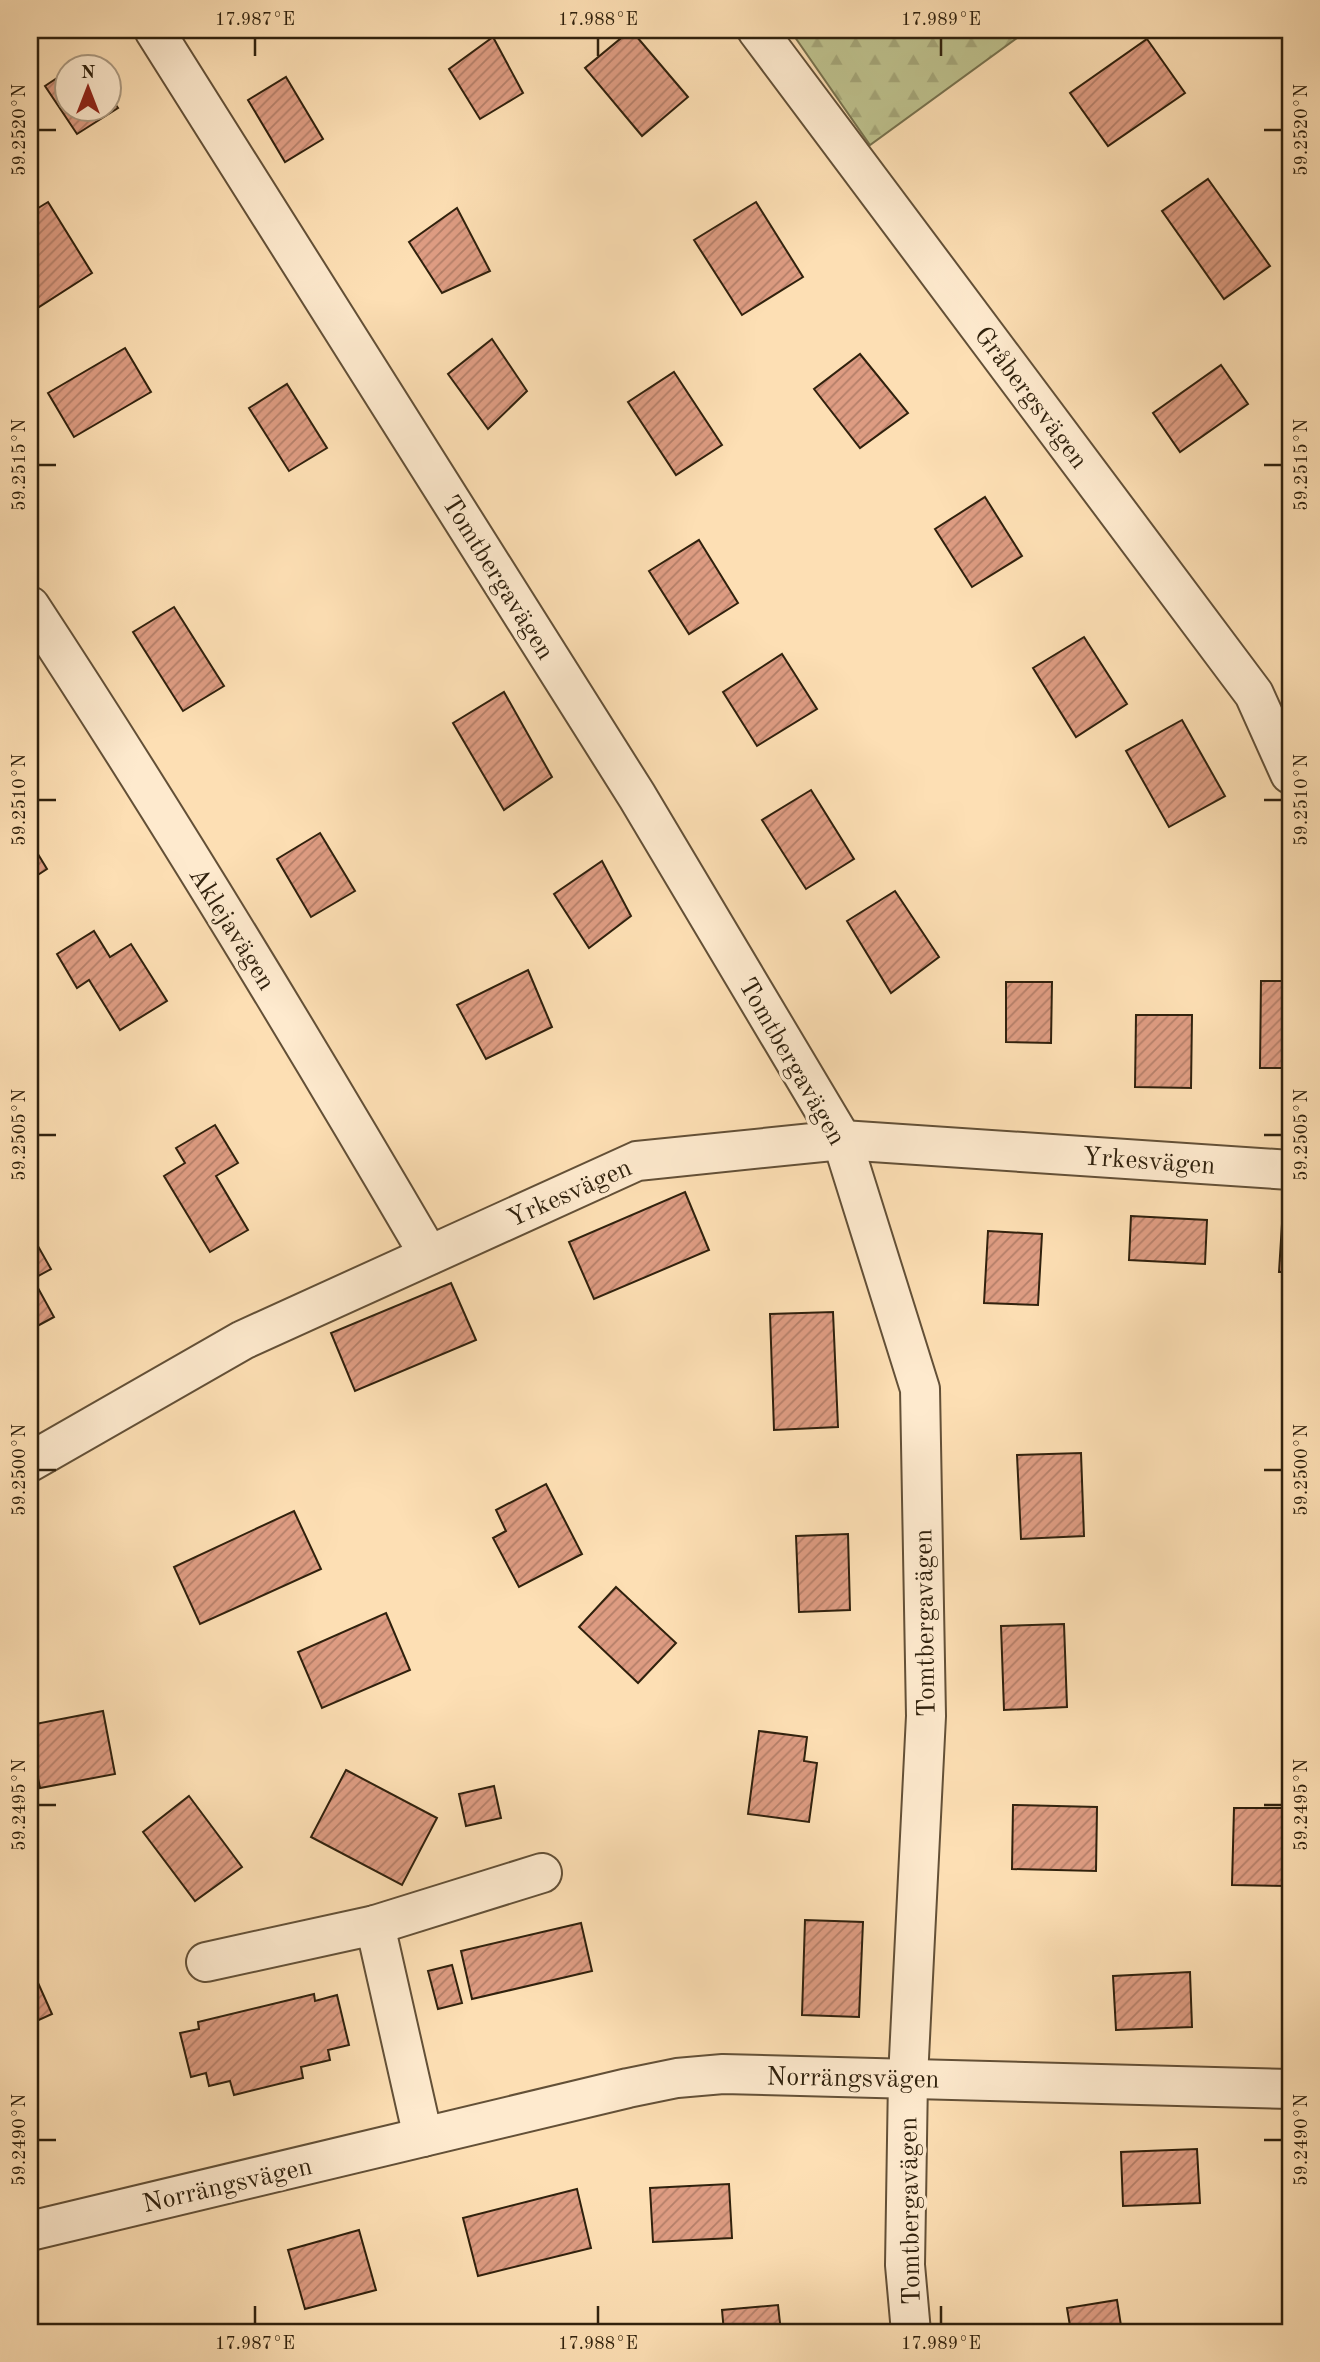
<svg xmlns="http://www.w3.org/2000/svg" width="1320" height="2362" viewBox="0 0 1320 2362" font-family="'Old Standard TT',serif">
  <defs>
    <pattern id="forest-firs" width="22" height="20" patternUnits="userSpaceOnUse" patternTransform="scale(1.75)"><rect width="22" height="20" fill="#bec28e"/><path d="M5 1l3.5 6h-7zM16 11l3.5 6h-7z" fill="#a4a679"/></pattern>
    <pattern id="building-hatch" width="6" height="6" patternUnits="userSpaceOnUse" patternTransform="scale(1.75)"><rect width="6" height="6" fill="#de9c82"/><path d="M-1 1l2-2M0 6l6-6M5 7l2-2" fill="none" stroke="#b47f69"/></pattern>
  </defs>
  <rect width="100%" height="100%" fill="#fddfb4"/>
  <filter id="stains"><feTurbulence type="fractalNoise" baseFrequency=".00286" numOctaves="4"/><feColorMatrix values="0 0 0 0 .2 0 0 0 0 .09 0 0 0 0 .02 0 0 0 .5 -.17"/></filter>
  <radialGradient id="worn" r=".72"><stop offset=".6" stop-color="#630" stop-opacity="0"/><stop offset="1" stop-color="#630" stop-opacity=".3"/></radialGradient>
  <path fill="url(#forest-firs)" stroke="#77724e" stroke-width="2" d="M790,30H1028L870,145Z"/>
  <g fill="url(#building-hatch)" stroke="#30210d" stroke-width="2">
    <path d="M631,30L688,97L642,136L585,68Z"/>
    <path d="M493,37L523,93L480,119L449,69Z"/>
    <path d="M1147,39L1185,93L1108,146L1070,93Z"/>
    <path d="M66,72V108H108V94L118,108L77,134L45,86Z"/>
    <path d="M286,77L323,139L285,162L248,100Z"/>
    <path d="M1208,179L1270,266L1224,299L1162,211Z"/>
    <path d="M48,202L92,273L39,307L30,292V213Z"/>
    <path d="M756,202L803,277L742,315L694,240Z"/>
    <path d="M457,208L490,271L442,293L409,242Z"/>
    <path d="M492,339L527,391L488,429L448,374Z"/>
    <path d="M125,348L151,392L74,437L48,393Z"/>
    <path d="M860,354L908,413L860,448L814,389Z"/>
    <path d="M1221,365L1248,404L1180,452L1153,413Z"/>
    <path d="M674,372L722,445L676,475L628,402Z"/>
    <path d="M287,384L327,448L289,471L249,408Z"/>
    <path d="M985,497L1022,556L972,587L935,529Z"/>
    <path d="M699,540L738,603L689,634L649,571Z"/>
    <path d="M174,607L224,686L183,711L133,632Z"/>
    <path d="M1084,637L1127,704L1076,737L1033,668Z"/>
    <path d="M782,654L817,709L757,746L723,692Z"/>
    <path d="M504,692L552,777L504,810L453,723Z"/>
    <path d="M1182,720L1225,796L1169,827L1126,751Z"/>
    <path d="M811,790L854,859L806,889L762,820Z"/>
    <path d="M320,833L355,891L311,917L277,859Z"/>
    <path d="M30,841L47,869L30,880Z"/>
    <path d="M602,861L631,916L589,948L554,894Z"/>
    <path d="M895,891L939,957L891,993L847,921Z"/>
    <path d="M94,931L110,957L131,944L167,1001L120,1030L89,980L77,988L57,954Z"/>
    <path d="M528,970L552,1027L486,1059L457,1005Z"/>
    <path d="M1261,981H1290V1068H1260Z"/>
    <path d="M1006,982H1052L1051,1043L1006,1042Z"/>
    <path d="M1136,1015H1192L1191,1088L1135,1087Z"/>
    <path d="M215,1125L238,1163L216,1176L248,1230L210,1252L164,1176L185,1163L176,1148Z"/>
    <path d="M685,1192L709,1250L594,1299L569,1242Z"/>
    <path d="M1283,1208L1290,1209V1272H1279Z"/>
    <path d="M1131,1216L1207,1220L1205,1264L1129,1260Z"/>
    <path d="M988,1231L1042,1234L1038,1305L984,1303Z"/>
    <path d="M30,1232L51,1269L33,1279L54,1317L30,1330Z"/>
    <path d="M451,1283L476,1340L355,1391L331,1333Z"/>
    <path d="M833,1312L838,1427L774,1430L770,1314Z"/>
    <path d="M1081,1453L1084,1536L1021,1539L1017,1455Z"/>
    <path d="M546,1484L582,1554L519,1587L493,1538L506,1531L496,1510Z"/>
    <path d="M294,1511L321,1569L200,1624L174,1567Z"/>
    <path d="M848,1534L850,1610L799,1612L796,1536Z"/>
    <path d="M616,1587L676,1643L638,1683L579,1627Z"/>
    <path d="M386,1613L410,1670L322,1708L298,1652Z"/>
    <path d="M1064,1624L1067,1707L1004,1710L1001,1626Z"/>
    <path d="M103,1711L115,1774L40,1788L30,1737V1725Z"/>
    <path d="M759,1731L807,1737L804,1761L817,1763L809,1822L748,1814Z"/>
    <path d="M346,1770L437,1818L402,1885L311,1837Z"/>
    <path d="M494,1786L501,1818L466,1826L459,1794Z"/>
    <path d="M189,1796L242,1867L195,1901L143,1832Z"/>
    <path d="M1013,1805L1097,1807L1096,1871L1012,1869Z"/>
    <path d="M1234,1808H1290V1886L1232,1885Z"/>
    <path d="M805,1920L863,1922L859,2017L802,2015Z"/>
    <path d="M581,1923L592,1971L472,1999L461,1951Z"/>
    <path d="M30,1965L52,2014L30,2024Z"/>
    <path d="M452,1965L462,2003L438,2009L428,1971Z"/>
    <path d="M1190,1972L1192,2027L1116,2030L1113,1976Z"/>
    <path d="M314,1994L315,2001L337,1995L349,2045L328,2050L330,2060L301,2067L303,2078L234,2095L230,2081L209,2086L206,2073L191,2077L180,2033L199,2029L198,2022Z"/>
    <path d="M1197,2149L1200,2203L1123,2206L1121,2152Z"/>
    <path d="M729,2184L732,2238L653,2242L650,2188Z"/>
    <path d="M577,2189L591,2248L478,2276L463,2218Z"/>
    <path d="M359,2230L376,2290L305,2309L288,2250Z"/>
    <path d="M1117,2300L1122,2332H1071L1067,2308Z"/>
    <path d="M778,2305L781,2332H724L722,2310Z"/>
  </g>
  <g fill="none" stroke-linecap="round" stroke-linejoin="round">
    <defs>
      <g id="minor">
        <path d="M154,30L637,796L842,1140L920,1389L926,1716L908,2078L905,2265L911,2332"/>
        <path d="M757,30L1254,694L1290,774"/>
        <path d="M30,606C169,818 301,1036 429,1255"/>
        <path d="M30,1462L243,1340L637,1161L842,1140L1290,1170"/>
        <path d="M375,1925L542,1873"/>
        <path d="M206,1962L375,1925L423,2137"/>
        <path d="M30,2231L628,2088L677,2078L723,2074L1290,2089"/>
      </g>
    </defs>
    <use href="#minor" stroke="#635037" stroke-width="42"/>
    <use href="#minor" stroke="#feeace" stroke-width="38"/>
  </g>
  <path fill="none" stroke="#30210d" stroke-width="2.5" d="M255,38V56M598,38V56M941,38V56M38,130H56M1264,130H1282M38,465H56M1264,465H1282M38,800H56M1264,800H1282M38,1135H56M1264,1135H1282M38,1470H56M1264,1470H1282M38,1805H56M1264,1805H1282M38,2140H56M1264,2140H1282M255,2306V2324M598,2306V2324M941,2306V2324"/>
  <g text-anchor="middle" stroke-width="7" stroke-linejoin="round" paint-order="stroke">
    <g font-size="26" fill="#30210d" stroke="#feeace">
      <text transform="translate(1032 397) rotate(53)" y="9">Gråbergsvägen</text>
      <text transform="translate(499 577) rotate(58)" y="9">Tomtbergavägen</text>
      <text transform="translate(233 928) rotate(58)" y="9">Aklejavägen</text>
      <text transform="translate(793 1061) rotate(60)" y="9">Tomtbergavägen</text>
      <text transform="translate(1149 1160) rotate(4)" y="9">Yrkesvägen</text>
      <text transform="translate(569 1192) rotate(-24)" y="9">Yrkesvägen</text>
      <text transform="translate(924 1623) rotate(-91)" y="9">Tomtbergavägen</text>
      <text transform="translate(853 2077) rotate(1)" y="9">Norrängsvägen</text>
      <text transform="translate(227 2184) rotate(-13)" y="9">Norrängsvägen</text>
      <text transform="translate(909 2211) rotate(-91)" y="9">Tomtbergavägen</text>
    </g>
  </g>
  <rect width="1320" height="2362" fill="none" stroke="#fddfb4" stroke-width="77"/>
  <g transform="translate(88 88)"><circle r="33" fill="#feeace" stroke="#ac9a81" stroke-width="2"/>
  <path d="M0-5L12 26L0 18L-12 26Z" fill="#8f2418"/>
  <text y="-10" font-size="19" font-weight="bold" text-anchor="middle" fill="#30210d">N</text>
  </g>
  <rect x="38" y="38" width="1244" height="2286" fill="none" stroke="#30210d" stroke-width="2.5"/>
  <g font-size="18" text-anchor="middle" fill="#30210d">
    <text x="255" y="25">17.987°E</text>
    <text x="598" y="25">17.988°E</text>
    <text x="941" y="25">17.989°E</text>
    <text transform="translate(19 130) rotate(-90)" y="6">59.2520°N</text>
    <text transform="translate(1301 130) rotate(-90)" y="6">59.2520°N</text>
    <text transform="translate(19 465) rotate(-90)" y="6">59.2515°N</text>
    <text transform="translate(1301 465) rotate(-90)" y="6">59.2515°N</text>
    <text transform="translate(19 800) rotate(-90)" y="6">59.2510°N</text>
    <text transform="translate(1301 800) rotate(-90)" y="6">59.2510°N</text>
    <text transform="translate(19 1135) rotate(-90)" y="6">59.2505°N</text>
    <text transform="translate(1301 1135) rotate(-90)" y="6">59.2505°N</text>
    <text transform="translate(19 1470) rotate(-90)" y="6">59.2500°N</text>
    <text transform="translate(1301 1470) rotate(-90)" y="6">59.2500°N</text>
    <text transform="translate(19 1805) rotate(-90)" y="6">59.2495°N</text>
    <text transform="translate(1301 1805) rotate(-90)" y="6">59.2495°N</text>
    <text transform="translate(19 2140) rotate(-90)" y="6">59.2490°N</text>
    <text transform="translate(1301 2140) rotate(-90)" y="6">59.2490°N</text>
    <text x="255" y="2349">17.987°E</text>
    <text x="598" y="2349">17.988°E</text>
    <text x="941" y="2349">17.989°E</text>
  </g>
  <rect width="100%" height="100%" filter="url(#stains)"/>
  <rect width="100%" height="100%" fill="url(#worn)"/>
</svg>
